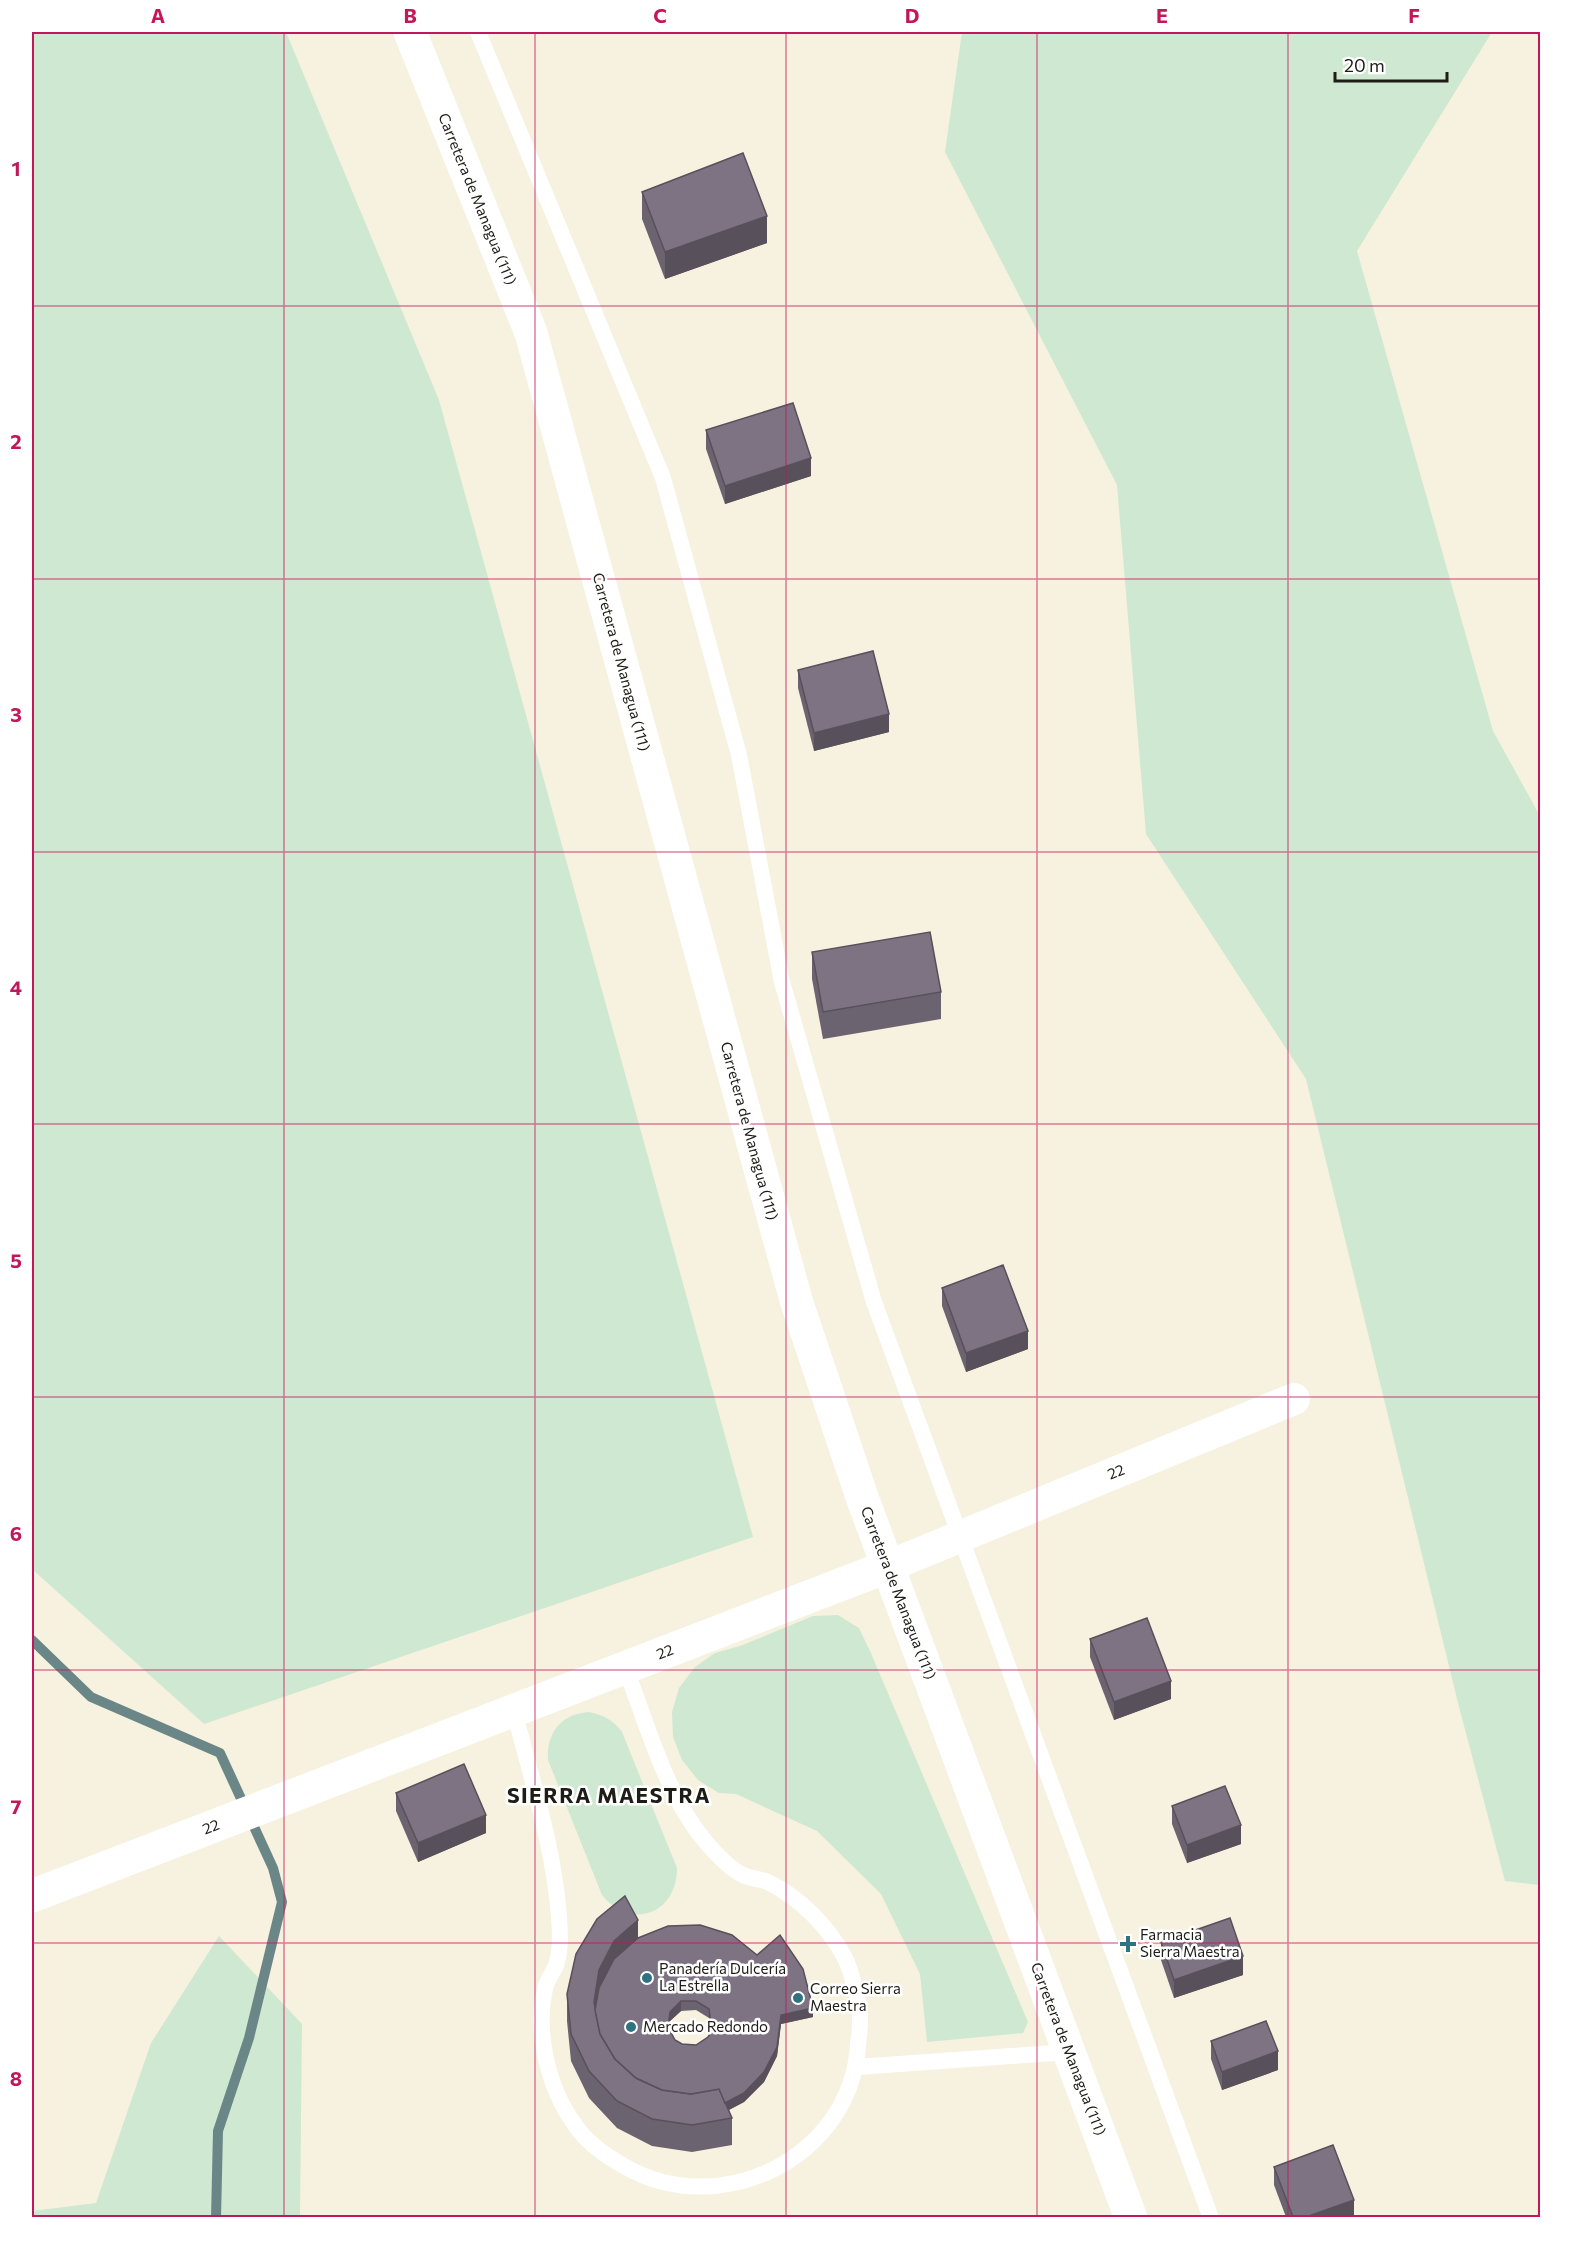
<svg xmlns="http://www.w3.org/2000/svg" width="1572" height="2249" viewBox="0 0 1572 2249" font-family="Commissioner,sans-serif">
  <rect width="100%" height="100%" fill="#f6f2df"/>
  <g fill="#cfe8d1">
    <path d="M32,32H286L439,400L753,1537L204,1724L32,1569Z"/>
    <path d="M962,32H1492L1357,251L1493,731L1540,816V1885L1505,1881L1458,1703L1306,1079L1146,834L1117,485L945,152Z"/>
    <path d="M838,1615L859,1628L870,1651L1028,2022L1023,2033L927,2042L920,1974L881,1894L817,1831L736,1794L719,1793L698,1780L682,1760L673,1737L672,1712L679,1688L695,1667L715,1653L740,1646L813,1616Z"/>
    <path d="M589,1712C604,1715 613,1720 622,1732L677,1868C677,1914 631,1931 602,1895L548,1760C546,1733 561,1714 589,1712Z"/>
    <path d="M219,1936L302,2024L300,2217H32V2211L96,2203L151,2043Z"/>
  </g>
  <g fill="none" stroke-linecap="round" stroke-linejoin="round">
    <path stroke="#6b8687" stroke-width="10" d="M32,1640L91,1697L220,1753L273,1868L282,1902L249,2038L218,2131L216,2218"/>
    <g stroke="#fff" stroke-width="16">
      <path d="M478,32L663,478L739,755L782,982L874,1302L1211,2218"/>
      <path d="M514,1710C531,1778 554,1847 559,1917C560,1930 561,1949 557,1962C555,1970 549,1977 546,1985C534,2031 548,2088 575,2125C587,2143 606,2156 624,2166C720,2222 851,2158 858,2045C859,2033 862,2019 859,2007C856,1992 852,1972 845,1958C828,1926 800,1898 768,1882C761,1879 751,1879 743,1875C731,1870 714,1852 705,1841C665,1793 648,1726 625,1667"/>
      <path d="M857,2067L1068,2052"/>
    </g>
    <path stroke="#fff" stroke-width="32" d="M889,1566L1294,1399"/>
    <path stroke="#fff" stroke-width="33" d="M32,1896L889,1566"/>
    <path stroke="#fff" stroke-width="33" d="M410,32L531,333L796,1300L863,1500L1131,2218"/>
  </g>
  <g fill="#6c6370" fill-rule="evenodd">
    <path d="M642,192L767,243L665,279L642,219Z"/>
    <path d="M706,430L811,476L725,504L706,449Z"/>
    <path d="M798,670L889,732L814,751L798,688Z"/>
    <path d="M812,952L941,992V1019L823,1039L812,979Z"/>
    <path d="M942,1288L1028,1349L966,1372L942,1306Z"/>
    <path d="M1090,1639L1171,1699L1114,1720L1090,1657Z"/>
    <path d="M396,1793L486,1833L418,1862L396,1811Z"/>
    <path d="M1172,1806L1241,1844L1187,1863L1172,1824Z"/>
    <path d="M638,1938L813,2017L781,2024L777,2056L764,2082L744,2102L729,2110L732,2118V2145L692,2152L652,2146L617,2128L589,2098L571,2061L567,2021V1994ZM696,2010L709,2018L711,2032L708,2037L696,2045L682,2044L675,2040L669,2029L670,2021L681,2011Z"/>
    <path d="M1161,1942L1243,1975L1174,1998L1161,1960Z"/>
    <path d="M1211,2041L1278,2070L1222,2090L1211,2059Z"/>
    <path d="M1274,2167L1354,2217H1286L1274,2185Z"/>
  </g>
  <g fill="#58505b">
    <path d="M767,216V243L665,279V252Z"/>
    <path d="M811,458V476L725,504V486Z"/>
    <path d="M889,714V732L814,751V733Z"/>
    <path d="M1028,1331V1349L966,1372V1353Z"/>
    <path d="M1171,1681V1699L1114,1720V1702Z"/>
    <path d="M486,1815V1833L418,1862V1843Z"/>
    <path d="M1241,1825V1844L1187,1863V1845Z"/>
    <path d="M638,1920V1947L594,2024V2002L599,1970L614,1941Z"/>
    <path d="M1243,1956V1975L1174,1998V1980Z"/>
    <path d="M681,2001V2011L670,2021L668,2036V2027L670,2012Z"/>
    <path d="M813,2008V2017L781,2024L777,2056L764,2082L744,2102L719,2115L691,2121L781,2015Z"/>
    <path d="M1278,2051V2070L1222,2090V2072Z"/>
    <path d="M1354,2200V2217H1306Z"/>
  </g>
  <g fill="#7d7382" stroke="#58505b" stroke-width="1.5" fill-rule="evenodd">
    <path d="M743,153L767,216L665,252L642,192Z"/>
    <path d="M793,403L811,458L725,486L706,430Z"/>
    <path d="M873,651L889,714L814,733L798,670Z"/>
    <path d="M930,932L941,992L823,1012L812,952Z"/>
    <path d="M1003,1265L1028,1331L966,1353L942,1288Z"/>
    <path d="M1147,1618L1171,1681L1114,1702L1090,1639Z"/>
    <path d="M464,1764L486,1815L418,1843L396,1793Z"/>
    <path d="M1225,1786L1241,1825L1187,1845L1172,1806Z"/>
    <path d="M625,1896L638,1920L614,1941L599,1970L594,2002L600,2034L615,2059L636,2078L662,2090L691,2094L719,2089L732,2118L692,2125L652,2119L617,2101L589,2071L571,2034L567,1994L576,1954L597,1919Z"/>
    <path d="M1230,1918L1243,1956L1174,1980L1161,1942Z"/>
    <path d="M700,1925L732,1935L757,1955L780,1935L803,1969L813,2008L781,2015L777,2047L764,2072L744,2093L725,2103L719,2089L691,2094L662,2090L636,2078L615,2059L600,2034L595,2010L599,1988L614,1959L638,1938L668,1926ZM681,2001H696L709,2009L712,2031L708,2037L696,2045L682,2044L675,2040L668,2027L670,2012Z"/>
    <path d="M1266,2021L1278,2051L1222,2072L1211,2041Z"/>
    <path d="M1333,2145L1354,2200L1306,2217H1293L1274,2167Z"/>
  </g>
  <path fill="none" stroke="#c2185b" stroke-width="1.5" stroke-opacity="0.55" d="M284,32V2218M535,32V2218M786,32V2218M1037,32V2218M1288,32V2218M32,306H1540M32,579H1540M32,852H1540M32,1124H1540M32,1397H1540M32,1670H1540M32,1943H1540"/>
  <g fill="#2f7383" stroke="#fff" stroke-width="2">
    <path d="M1125 1935h6v6h6v6h-6v6h-6v-6h-6v-6h6z"/>
    <circle cx="647" cy="1978" r="6"/>
    <circle cx="798" cy="1998" r="6"/>
    <circle cx="631" cy="2027" r="6"/>
  </g>
  <g text-anchor="middle" stroke-width="5" stroke-linejoin="round" paint-order="stroke">
    <g font-size="15" fill="#1e1c16" stroke="#fff">
      <text transform="translate(477 199) rotate(68)" y="5">Carretera de Managua (111)</text>
      <text transform="translate(621 662) rotate(75)" y="5">Carretera de Managua (111)</text>
      <text transform="translate(749 1131) rotate(75)" y="5">Carretera de Managua (111)</text>
      <text transform="translate(1116 1472) rotate(-22)" y="5">22</text>
      <text transform="translate(898 1593) rotate(69)" y="5">Carretera de Managua (111)</text>
      <text transform="translate(665 1652) rotate(-21)" y="5">22</text>
      <text transform="translate(211 1827) rotate(-21)" y="5">22</text>
      <text transform="translate(1068 2049) rotate(69)" y="5">Carretera de Managua (111)</text>
    </g>
    <g font-size="15" fill="#1e1c16" stroke="#fff" text-anchor="start">
      <text x="1140" y="1940">Farmacia<tspan x="1140" dy="17">Sierra Maestra</tspan></text>
      <text x="659" y="1974">Panadería Dulcería<tspan x="659" dy="17">La Estrella</tspan></text>
      <text x="810" y="1994">Correo Sierra<tspan x="810" dy="17">Maestra</tspan></text>
      <text x="643" y="2032">Mercado Redondo</text>
    </g>
    <g font-size="21" font-weight="bold" letter-spacing="1.5" fill="#1e1c16" stroke="#fff">
      <text x="609" y="1803">SIERRA MAESTRA</text>
    </g>
  </g>
  <rect width="1572" height="2249" fill="none" stroke="#ffffff" stroke-width="66"/>
  <path d="M1335 72v9h112v-9" fill="none" stroke="#1e1c16" stroke-width="3"/>
  <text x="1344" y="72" font-size="18" fill="#1e1c16" stroke="#ffffff" stroke-width="4.5" paint-order="stroke">20 m</text>
  <rect x="33" y="33" width="1506" height="2183" fill="none" stroke="#c2185b" stroke-width="2"/>
  <g font-size="20" text-anchor="middle" font-weight="bold" fill="#c2185b">
    <text x="158" y="23">A</text>
    <text x="410" y="23">B</text>
    <text x="660" y="23">C</text>
    <text x="912" y="23">D</text>
    <text x="1162" y="23">E</text>
    <text x="1414" y="23">F</text>
    <text x="16" y="176">1</text>
    <text x="16" y="449">2</text>
    <text x="16" y="722">3</text>
    <text x="16" y="995">4</text>
    <text x="16" y="1268">5</text>
    <text x="16" y="1541">6</text>
    <text x="16" y="1814">7</text>
    <text x="16" y="2086">8</text>
  </g>
</svg>
